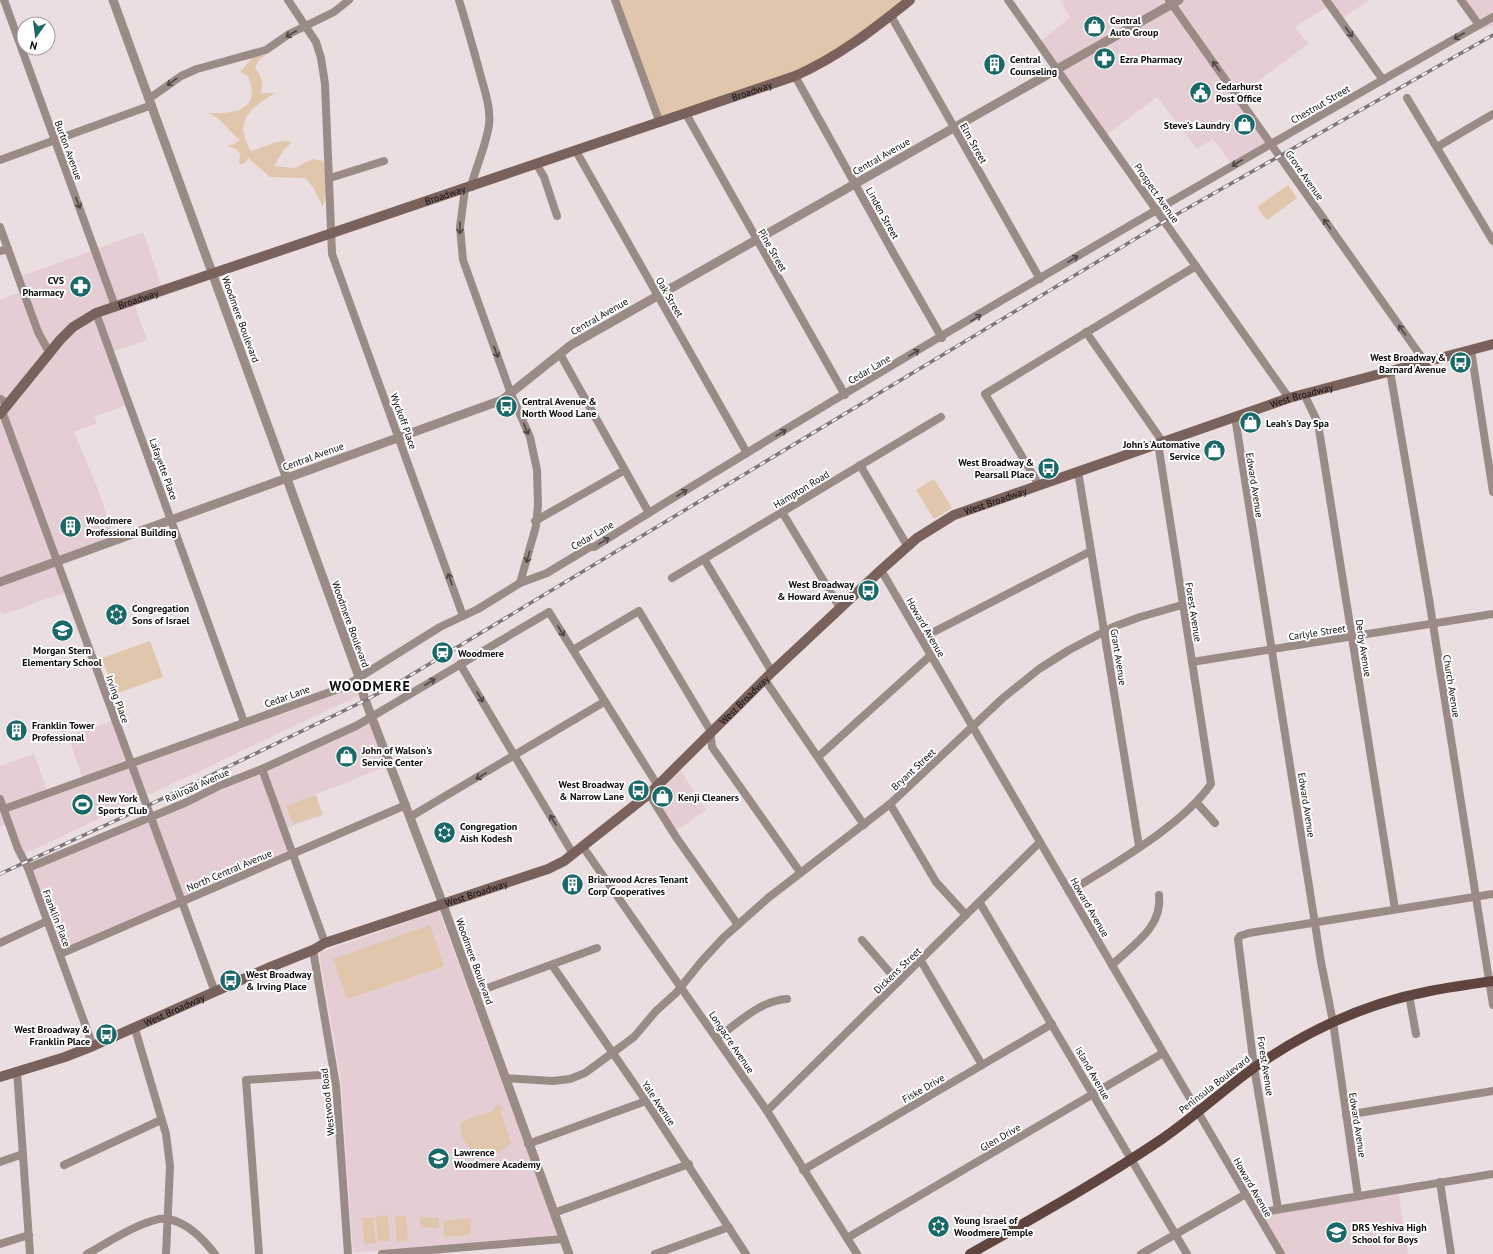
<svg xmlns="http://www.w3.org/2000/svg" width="1493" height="1254" viewBox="0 0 1493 1254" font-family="'PT Sans',sans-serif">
  <rect width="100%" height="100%" fill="#ebdee1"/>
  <g fill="#e4ced3">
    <path d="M1060,0H1369L1340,20L1330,5L1295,27L1308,44L1238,96L1271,147L1234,167L1213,139L1197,149L1157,97L1106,135L1040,42L1070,17Z"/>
    <path d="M1461,0H1493V25L1482,31Z"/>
    <path d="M143,232L163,290L133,301L147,340L111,353L129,404L94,417L97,423L74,432L96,484L115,540L59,560L71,590L2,615L0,609V300L24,291L19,277Z"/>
    <path d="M359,679L362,694L20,856L7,824L0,827V766L34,754L48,793L83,780L68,736L117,719L131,765Z"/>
    <path d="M372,713L391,764L346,783L316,794L323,815L285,829L295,855L60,954L28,868L221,785Z"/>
    <path d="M680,769L706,810L676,831L650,796Z"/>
    <path d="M439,911L558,1235L353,1253L341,1081L319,953Z"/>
    <path d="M1398,1189L1408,1254H1282L1258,1212Z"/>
  </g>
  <g fill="#e0c7ac">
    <path d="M617,0H907L815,64L661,117Z"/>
    <path d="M266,55L259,60L255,68C262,76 264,83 261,93H275C250,109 233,120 251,151C269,147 272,139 292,142L283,151L274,166L295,168L312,159L323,161C328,176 327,192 323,207L313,187L305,178L270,177L248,158L245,163L239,165L240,154L236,149L227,146L234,144L240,140C228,131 222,118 208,113C234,114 262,111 248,76L240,72L254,56Z"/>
    <path d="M1288,185L1297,198L1267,220L1257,207Z"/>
    <path d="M934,479L952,508L934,519L916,490Z"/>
    <path d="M150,641L163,677L115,694L102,658Z"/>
    <path d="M316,795L322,814L293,824L286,806Z"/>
    <path d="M430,925L444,966L347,999L333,959Z"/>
    <path d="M500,1105L503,1109L501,1113L511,1143C492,1166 457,1152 461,1122L494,1110L495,1106Z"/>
    <path d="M388,1215L390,1241L378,1242L376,1216Z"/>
    <path d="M406,1216L408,1241L397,1242L395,1217Z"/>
    <path d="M373,1217L376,1243L364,1244L362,1218Z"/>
    <path d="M420,1217L439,1218V1228L420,1227Z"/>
    <path d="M470,1218L471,1235L444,1237L443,1221Z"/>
  </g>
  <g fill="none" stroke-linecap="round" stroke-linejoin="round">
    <g stroke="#9b8b87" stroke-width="8">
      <path d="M4,0L115,306"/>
      <path d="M288,0L316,42L321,58L325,84L332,254L463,616"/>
      <path d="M459,0C467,26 474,51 481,77C485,92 491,109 489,125C486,146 476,166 471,187"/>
      <path d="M615,0L660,123"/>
      <path d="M1008,0L1289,398"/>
      <path d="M1169,0L1425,362"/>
      <path d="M1326,0L1383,80"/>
      <path d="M1461,0L1479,25"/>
      <path d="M891,16L1040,279"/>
      <path d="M795,76L895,256L942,338"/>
      <path d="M150,98L181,76L197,69L266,50L289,34L334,12L349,0"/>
      <path d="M1407,98L1493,241"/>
      <path d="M686,114L845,395"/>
      <path d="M1437,147L1493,114"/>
      <path d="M576,151L747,453"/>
      <path d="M0,160L152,105"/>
      <path d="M537,165L544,177L557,216"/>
      <path d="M330,178L384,161"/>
      <path d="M465,189L460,227L463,260L511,394L530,437L537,470L538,505L536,526L520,583"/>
      <path d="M0,227L38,332L49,352"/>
      <path d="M0,251L8,249"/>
      <path d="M96,313L244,722"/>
      <path d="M1086,332L1162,441"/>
      <path d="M1471,350L1493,492"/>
      <path d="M560,354L649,513"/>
      <path d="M1390,371L1429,599L1493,1005"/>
      <path d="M1304,394L1318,423L1395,909"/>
      <path d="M0,399L8,404"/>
      <path d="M2,411L215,992"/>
      <path d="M1235,417L1321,962L1333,1022L1358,1196"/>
      <path d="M860,465L908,547"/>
      <path d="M1078,471L1139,846"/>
      <path d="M1039,485L985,394L1196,266"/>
      <path d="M782,512L840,608"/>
      <path d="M535,521L625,470"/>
      <path d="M704,559L772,672"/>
      <path d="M881,570L1281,1254"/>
      <path d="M672,578L941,417"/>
      <path d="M922,638L1091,551"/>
      <path d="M573,650L639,611L710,730L712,747L800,872"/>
      <path d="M1192,662L1493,614"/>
      <path d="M460,664L573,854"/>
      <path d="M765,680L864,825"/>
      <path d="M818,757L931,655"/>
      <path d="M262,769L325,943"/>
      <path d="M649,794L676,837L738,925"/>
      <path d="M0,799L18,849L28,868L93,1046"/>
      <path d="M1197,803L1215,823"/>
      <path d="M890,804L936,882L966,915"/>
      <path d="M4,809L344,687L440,627L478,609L520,583L547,573L590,547H594C889,363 1191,189 1493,17"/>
      <path d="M410,817L604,702"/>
      <path d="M583,847L767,1111L857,1254"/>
      <path d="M28,868L187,802L221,785L262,769L356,726L549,612L658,786"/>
      <path d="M1069,892C1113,864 1182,826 1211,784L1158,443"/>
      <path d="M980,903L1187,1254"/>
      <path d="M862,940L898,982"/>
      <path d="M0,943L47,921"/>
      <path d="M313,950L336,1085L348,1254"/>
      <path d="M60,954L406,805"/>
      <path d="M921,961L982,1065"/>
      <path d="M552,965L646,1101L746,1254"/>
      <path d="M1112,965C1133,945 1163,927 1159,895"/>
      <path d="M474,993L597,948"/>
      <path d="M1409,995L1416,1034"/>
      <path d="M135,1029L166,1134L170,1166L166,1254"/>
      <path d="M717,1038C738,1023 761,1000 787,999"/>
      <path d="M17,1071L30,1254"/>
      <path d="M505,1078L553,1081L570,1079L585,1073L634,1037L656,1011L676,993L701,962L723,938L768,898L890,804L1003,698L1039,669L1069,650L1113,627L1140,617L1182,605"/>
      <path d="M767,1111L1040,842"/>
      <path d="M1346,1115L1493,1091"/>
      <path d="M528,1144L646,1101"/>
      <path d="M0,1162L23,1154"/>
      <path d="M64,1165L161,1120"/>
      <path d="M803,1170L1052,1024"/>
      <path d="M1440,1182L1451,1254"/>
      <path d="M1278,1209L1254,1067L1238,939L1240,936L1249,933L1493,894"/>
      <path d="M554,1213L689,1164"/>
      <path d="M1257,1213L1493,1174"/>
      <path d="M847,1238L1163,1053"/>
      <path d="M0,1244L29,1235"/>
      <path d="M87,1254C104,1245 151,1214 169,1219C189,1224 202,1238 215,1254"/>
      <path d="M259,1254L246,1080L334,1074"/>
      <path d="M382,1254L563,1239"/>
      <path d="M655,1254L729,1227"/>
      <path d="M1141,1254L1246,1194"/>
    </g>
    <g stroke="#9b8b87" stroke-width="9">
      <path d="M113,0L359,677L364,697L438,891L569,1254"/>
      <path d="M0,582L502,400L571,345L1179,0"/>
    </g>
    <g stroke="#79625c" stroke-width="10">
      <path id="s1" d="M0,414L60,340L73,327L96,313L795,76C838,57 874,29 910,0"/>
      <path id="s2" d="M0,1077L65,1057L93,1046L268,968L313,950L325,943L548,869L564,861L649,794L772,672L881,570L917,538L954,515L1289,398L1493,344"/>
    </g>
    <path stroke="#60453e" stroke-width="10" d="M970,1254C1035,1217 1100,1181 1162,1139C1194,1117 1223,1090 1255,1067C1308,1030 1367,1003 1430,991C1451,987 1472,984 1493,981"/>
    <defs>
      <path id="rail" d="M0,874L147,806L366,700L401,681L1165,221L1493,35"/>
    </defs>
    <use href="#rail" stroke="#7f7678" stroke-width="3.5"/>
    <use href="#rail" stroke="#fff" stroke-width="2" stroke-dasharray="6" stroke-linecap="butt"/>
  </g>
  <defs><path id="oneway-shaft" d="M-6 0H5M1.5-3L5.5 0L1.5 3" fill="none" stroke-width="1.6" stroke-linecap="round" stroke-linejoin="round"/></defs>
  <g stroke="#4e4543">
    <use href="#oneway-shaft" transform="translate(1349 32) rotate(55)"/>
    <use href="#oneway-shaft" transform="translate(291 34) rotate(150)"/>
    <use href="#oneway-shaft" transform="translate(1459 36) rotate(150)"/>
    <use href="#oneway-shaft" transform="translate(1216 66) rotate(-125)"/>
    <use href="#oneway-shaft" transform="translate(172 82) rotate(144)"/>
    <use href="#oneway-shaft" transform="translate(1237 163) rotate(150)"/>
    <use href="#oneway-shaft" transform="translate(78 203) rotate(70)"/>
    <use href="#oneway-shaft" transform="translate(1327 224) rotate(-125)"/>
    <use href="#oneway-shaft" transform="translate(460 228) rotate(92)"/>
    <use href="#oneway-shaft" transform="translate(1073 259) rotate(-31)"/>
    <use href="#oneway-shaft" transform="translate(976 318) rotate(-31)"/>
    <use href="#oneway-shaft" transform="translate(1402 330) rotate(-125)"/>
    <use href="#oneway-shaft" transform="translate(496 352) rotate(70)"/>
    <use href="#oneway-shaft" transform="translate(914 353) rotate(-31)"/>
    <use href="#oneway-shaft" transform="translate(526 429) rotate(67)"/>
    <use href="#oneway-shaft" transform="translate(781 433) rotate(-31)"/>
    <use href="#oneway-shaft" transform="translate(682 493) rotate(-31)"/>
    <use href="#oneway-shaft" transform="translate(604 541) rotate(-32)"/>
    <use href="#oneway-shaft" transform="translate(528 557) rotate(106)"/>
    <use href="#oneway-shaft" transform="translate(450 579) rotate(-109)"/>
    <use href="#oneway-shaft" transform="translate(561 631) rotate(58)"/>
    <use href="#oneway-shaft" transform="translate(430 682) rotate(-31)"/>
    <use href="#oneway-shaft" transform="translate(480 697) rotate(59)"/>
    <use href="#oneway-shaft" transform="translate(481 776) rotate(149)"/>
    <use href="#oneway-shaft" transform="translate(553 820) rotate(-121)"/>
  </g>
  <defs>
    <symbol id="shop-disc" viewBox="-11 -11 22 22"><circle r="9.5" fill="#1a6867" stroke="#fff"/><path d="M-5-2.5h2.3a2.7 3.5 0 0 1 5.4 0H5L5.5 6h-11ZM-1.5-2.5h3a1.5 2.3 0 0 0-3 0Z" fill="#fff"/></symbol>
    <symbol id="pharmacy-disc" viewBox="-11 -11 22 22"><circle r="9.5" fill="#1a6867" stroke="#fff"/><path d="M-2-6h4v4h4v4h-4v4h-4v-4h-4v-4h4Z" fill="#fff"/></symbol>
    <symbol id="building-disc" viewBox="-11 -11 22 22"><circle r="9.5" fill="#1a6867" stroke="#fff"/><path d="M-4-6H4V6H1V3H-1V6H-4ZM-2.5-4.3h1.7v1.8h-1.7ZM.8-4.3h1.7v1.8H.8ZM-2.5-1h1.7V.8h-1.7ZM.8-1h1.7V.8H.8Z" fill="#fff"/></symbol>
    <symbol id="civic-disc" viewBox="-11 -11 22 22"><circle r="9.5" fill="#1a6867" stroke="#fff"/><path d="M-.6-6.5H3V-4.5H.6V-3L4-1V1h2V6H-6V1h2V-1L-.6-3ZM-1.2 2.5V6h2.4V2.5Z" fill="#fff"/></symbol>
    <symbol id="bus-disc" viewBox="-11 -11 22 22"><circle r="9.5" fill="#1a6867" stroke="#fff"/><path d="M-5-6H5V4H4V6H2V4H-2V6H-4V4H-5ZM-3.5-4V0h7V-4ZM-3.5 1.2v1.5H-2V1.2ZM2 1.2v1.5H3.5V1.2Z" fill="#fff"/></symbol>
    <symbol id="synagogue-disc" viewBox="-11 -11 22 22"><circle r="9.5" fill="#1a6867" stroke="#fff"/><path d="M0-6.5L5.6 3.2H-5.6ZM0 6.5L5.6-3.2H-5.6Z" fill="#fff"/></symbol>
    <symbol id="school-disc" viewBox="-11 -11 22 22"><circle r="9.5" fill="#1a6867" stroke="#fff"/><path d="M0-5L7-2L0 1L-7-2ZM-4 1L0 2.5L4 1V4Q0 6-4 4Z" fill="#fff"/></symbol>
    <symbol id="station-disc" viewBox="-11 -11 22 22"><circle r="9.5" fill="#1a6867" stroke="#fff"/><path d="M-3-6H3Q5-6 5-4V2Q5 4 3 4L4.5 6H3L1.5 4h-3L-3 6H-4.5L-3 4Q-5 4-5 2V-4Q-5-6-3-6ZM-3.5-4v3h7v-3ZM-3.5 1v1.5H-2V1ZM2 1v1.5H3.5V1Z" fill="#fff"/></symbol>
    <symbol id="stadium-disc" viewBox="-11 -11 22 22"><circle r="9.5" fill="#1a6867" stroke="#fff"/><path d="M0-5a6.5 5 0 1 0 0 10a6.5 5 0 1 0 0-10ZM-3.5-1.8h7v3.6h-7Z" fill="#fff"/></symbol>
  </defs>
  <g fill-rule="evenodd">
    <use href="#shop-disc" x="1082" y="14" width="25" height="25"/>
    <use href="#pharmacy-disc" x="1092" y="46" width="25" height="25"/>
    <use href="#building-disc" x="982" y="52" width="25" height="25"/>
    <use href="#civic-disc" x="1188" y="80" width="25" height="25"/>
    <use href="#shop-disc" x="1232" y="112" width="25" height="25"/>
    <use href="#pharmacy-disc" x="68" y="274" width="25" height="25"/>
    <use href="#bus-disc" x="1448" y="350" width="25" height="25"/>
    <use href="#bus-disc" x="494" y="394" width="25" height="25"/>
    <use href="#shop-disc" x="1238" y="410" width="25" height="25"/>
    <use href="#shop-disc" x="1202" y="438" width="25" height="25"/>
    <use href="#bus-disc" x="1036" y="456" width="25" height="25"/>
    <use href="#building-disc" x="58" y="514" width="25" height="25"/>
    <use href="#bus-disc" x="856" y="578" width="25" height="25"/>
    <use href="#synagogue-disc" x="104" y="602" width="25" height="25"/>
    <use href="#school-disc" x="50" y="618" width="25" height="25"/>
    <use href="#station-disc" x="430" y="640" width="25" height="25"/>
    <use href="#building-disc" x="4" y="718" width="25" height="25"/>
    <use href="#shop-disc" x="334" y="744" width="25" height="25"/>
    <use href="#bus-disc" x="626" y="778" width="25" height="25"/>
    <use href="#shop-disc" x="650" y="784" width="25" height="25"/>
    <use href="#stadium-disc" x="70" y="792" width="25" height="25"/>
    <use href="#synagogue-disc" x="432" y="820" width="25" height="25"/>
    <use href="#building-disc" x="560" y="872" width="25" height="25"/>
    <use href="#bus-disc" x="218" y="968" width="25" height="25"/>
    <use href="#bus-disc" x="94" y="1022" width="25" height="25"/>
    <use href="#school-disc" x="426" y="1146" width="25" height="25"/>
    <use href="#synagogue-disc" x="926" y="1214" width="25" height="25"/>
    <use href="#school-disc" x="1324" y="1220" width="25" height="25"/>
  </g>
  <g text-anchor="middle" stroke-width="4" stroke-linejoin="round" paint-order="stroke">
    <g font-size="10" font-weight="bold" fill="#0f0b0c" stroke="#fff" text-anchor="start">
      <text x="1110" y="24">Central<tspan x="1110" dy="12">Auto Group</tspan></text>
      <text x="1010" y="63">Central<tspan x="1010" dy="12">Counseling</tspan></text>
      <text x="1120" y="63">Ezra Pharmacy</text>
      <text x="1216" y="90">Cedarhurst<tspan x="1216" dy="12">Post Office</tspan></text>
      <text x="1230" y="129" text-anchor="end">Steve's Laundry</text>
      <text x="64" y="284" text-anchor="end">CVS<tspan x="64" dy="12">Pharmacy</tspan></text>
      <text x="1446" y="361" text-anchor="end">West Broadway &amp;<tspan x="1446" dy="12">Barnard Avenue</tspan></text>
      <text x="522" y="405">Central Avenue &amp;<tspan x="522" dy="12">North Wood Lane</tspan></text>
      <text x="1266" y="427">Leah's Day Spa</text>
      <text x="1200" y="448" text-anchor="end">John's Automative<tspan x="1200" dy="12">Service</tspan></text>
      <text x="1034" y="466" text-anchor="end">West Broadway &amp;<tspan x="1034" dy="12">Pearsall Place</tspan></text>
      <text x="86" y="524">Woodmere<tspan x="86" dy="12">Professional Building</tspan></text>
      <text x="854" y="588" text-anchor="end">West Broadway<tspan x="854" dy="12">&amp; Howard Avenue</tspan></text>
      <text x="132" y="612">Congregation<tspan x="132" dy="12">Sons of Israel</tspan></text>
      <text x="62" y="654" text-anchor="middle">Morgan Stern<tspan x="62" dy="12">Elementary School</tspan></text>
      <text x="458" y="657">Woodmere</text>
      <text x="32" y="729">Franklin Tower<tspan x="32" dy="12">Professional</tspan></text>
      <text x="362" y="754">John of Walson's<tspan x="362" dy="12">Service Center</tspan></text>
      <text x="624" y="788" text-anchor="end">West Broadway<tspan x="624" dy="12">&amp; Narrow Lane</tspan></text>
      <text x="678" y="801">Kenji Cleaners</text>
      <text x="98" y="802">New York<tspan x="98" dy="12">Sports Club</tspan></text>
      <text x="460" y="830">Congregation<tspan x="460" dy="12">Aish Kodesh</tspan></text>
      <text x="588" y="883">Briarwood Acres Tenant<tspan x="588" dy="12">Corp Cooperatives</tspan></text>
      <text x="246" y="978">West Broadway<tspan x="246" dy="12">&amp; Irving Place</tspan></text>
      <text x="90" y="1033" text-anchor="end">West Broadway &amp;<tspan x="90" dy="12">Franklin Place</tspan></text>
      <text x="454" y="1156">Lawrence<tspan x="454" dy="12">Woodmere Academy</tspan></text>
      <text x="954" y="1224">Young Israel of<tspan x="954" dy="12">Woodmere Temple</tspan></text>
      <text x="1352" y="1231">DRS Yeshiva High<tspan x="1352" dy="12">School for Boys</tspan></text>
    </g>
    <g font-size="10" fill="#0f0b0c" stroke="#fff">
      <text dy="4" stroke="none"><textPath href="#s1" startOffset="833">Broadway</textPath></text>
      <text transform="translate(1320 104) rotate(-30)" y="4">Chestnut Street</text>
      <text transform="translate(974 143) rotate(61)" y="4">Elm Street</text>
      <text transform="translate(69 150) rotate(70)" y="4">Burton Avenue</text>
      <text transform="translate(881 156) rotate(-30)" y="4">Central Avenue</text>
      <text transform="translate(1305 175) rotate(55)" y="4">Grove Avenue</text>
      <text transform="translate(1157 193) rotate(55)" y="4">Prospect Avenue</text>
      <text dy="4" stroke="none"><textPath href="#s1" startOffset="509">Broadway</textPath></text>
      <text transform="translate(883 213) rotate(61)" y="4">Linden Street</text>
      <text transform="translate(773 250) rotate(60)" y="4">Pine Street</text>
      <text transform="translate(670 297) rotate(60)" y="4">Oak Street</text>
      <text dy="4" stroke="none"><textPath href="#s1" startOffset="185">Broadway</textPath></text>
      <text transform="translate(599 316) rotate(-30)" y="4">Central Avenue</text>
      <text transform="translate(241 319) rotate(70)" y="4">Woodmere Boulevard</text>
      <text transform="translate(869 369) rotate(-31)" y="4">Cedar Lane</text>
      <text dy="4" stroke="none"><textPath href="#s2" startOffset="1495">West Broadway</textPath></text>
      <text transform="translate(404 421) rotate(70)" y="4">Wyckoff Place</text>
      <text transform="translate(313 456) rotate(-20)" y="4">Central Avenue</text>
      <text transform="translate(164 469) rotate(70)" y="4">Lafayette Place</text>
      <text transform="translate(1255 485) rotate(81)" y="4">Edward Avenue</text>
      <text transform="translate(801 489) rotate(-31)" y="4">Hampton Road</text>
      <text dy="4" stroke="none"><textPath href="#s2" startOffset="1171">West Broadway</textPath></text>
      <text transform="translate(592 535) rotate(-30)" y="4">Cedar Lane</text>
      <text transform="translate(1194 612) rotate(81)" y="4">Forest Avenue</text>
      <text transform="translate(351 624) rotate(70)" y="4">Woodmere Boulevard</text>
      <text transform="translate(926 627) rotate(60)" y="4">Howard Avenue</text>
      <text transform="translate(1317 632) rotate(-9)" y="4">Carlyle Street</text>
      <text transform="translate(1364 648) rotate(81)" y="4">Derby Avenue</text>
      <text transform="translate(1119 657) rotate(81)" y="4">Grant Avenue</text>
      <text transform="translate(1452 686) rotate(81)" y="4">Church Avenue</text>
      <text transform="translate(287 696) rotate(-20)" y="4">Cedar Lane</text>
      <text transform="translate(118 699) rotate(70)" y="4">Irving Place</text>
      <text dy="4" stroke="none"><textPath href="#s2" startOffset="847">West Broadway</textPath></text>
      <text transform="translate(913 769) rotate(-43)" y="4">Bryant Street</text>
      <text transform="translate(197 785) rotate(-24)" y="4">Railroad Avenue</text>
      <text transform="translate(1307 805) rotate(81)" y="4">Edward Avenue</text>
      <text transform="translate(229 870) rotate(-23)" y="4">North Central Avenue</text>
      <text dy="4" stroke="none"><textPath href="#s2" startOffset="511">West Broadway</textPath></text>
      <text transform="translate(1090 907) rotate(60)" y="4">Howard Avenue</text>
      <text transform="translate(57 918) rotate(69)" y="4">Franklin Place</text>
      <text transform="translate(475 961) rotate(70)" y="4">Woodmere Boulevard</text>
      <text transform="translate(897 970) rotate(-44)" y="4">Dickens Street</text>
      <text dy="4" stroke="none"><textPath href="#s2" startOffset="187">West Broadway</textPath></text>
      <text transform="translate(732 1042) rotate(56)" y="4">Longacre Avenue</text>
      <text transform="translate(1266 1066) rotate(81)" y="4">Forest Avenue</text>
      <text transform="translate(1093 1073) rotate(60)" y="4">Island Avenue</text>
      <text transform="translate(1214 1084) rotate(-38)" y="4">Peninsula Boulevard</text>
      <text transform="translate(923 1088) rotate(-30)" y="4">Fiske Drive</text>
      <text transform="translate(327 1102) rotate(-96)" y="4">Westwood Road</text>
      <text transform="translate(659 1103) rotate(56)" y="4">Yale Avenue</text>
      <text transform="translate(1358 1125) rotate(81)" y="4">Edward Avenue</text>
      <text transform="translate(1000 1137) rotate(-30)" y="4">Glen Drive</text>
      <text transform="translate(1253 1187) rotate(60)" y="4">Howard Avenue</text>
    </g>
    <g font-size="14" font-weight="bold" letter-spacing="1" fill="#0f0b0c" stroke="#fff">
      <text x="370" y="691">WOODMERE</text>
    </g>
  </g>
  <g transform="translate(36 36) rotate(194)"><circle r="19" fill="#ffffff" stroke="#9f9d9e"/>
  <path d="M0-3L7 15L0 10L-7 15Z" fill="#1a6867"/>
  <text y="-6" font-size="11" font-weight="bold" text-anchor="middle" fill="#0f0b0c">N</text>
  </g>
</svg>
